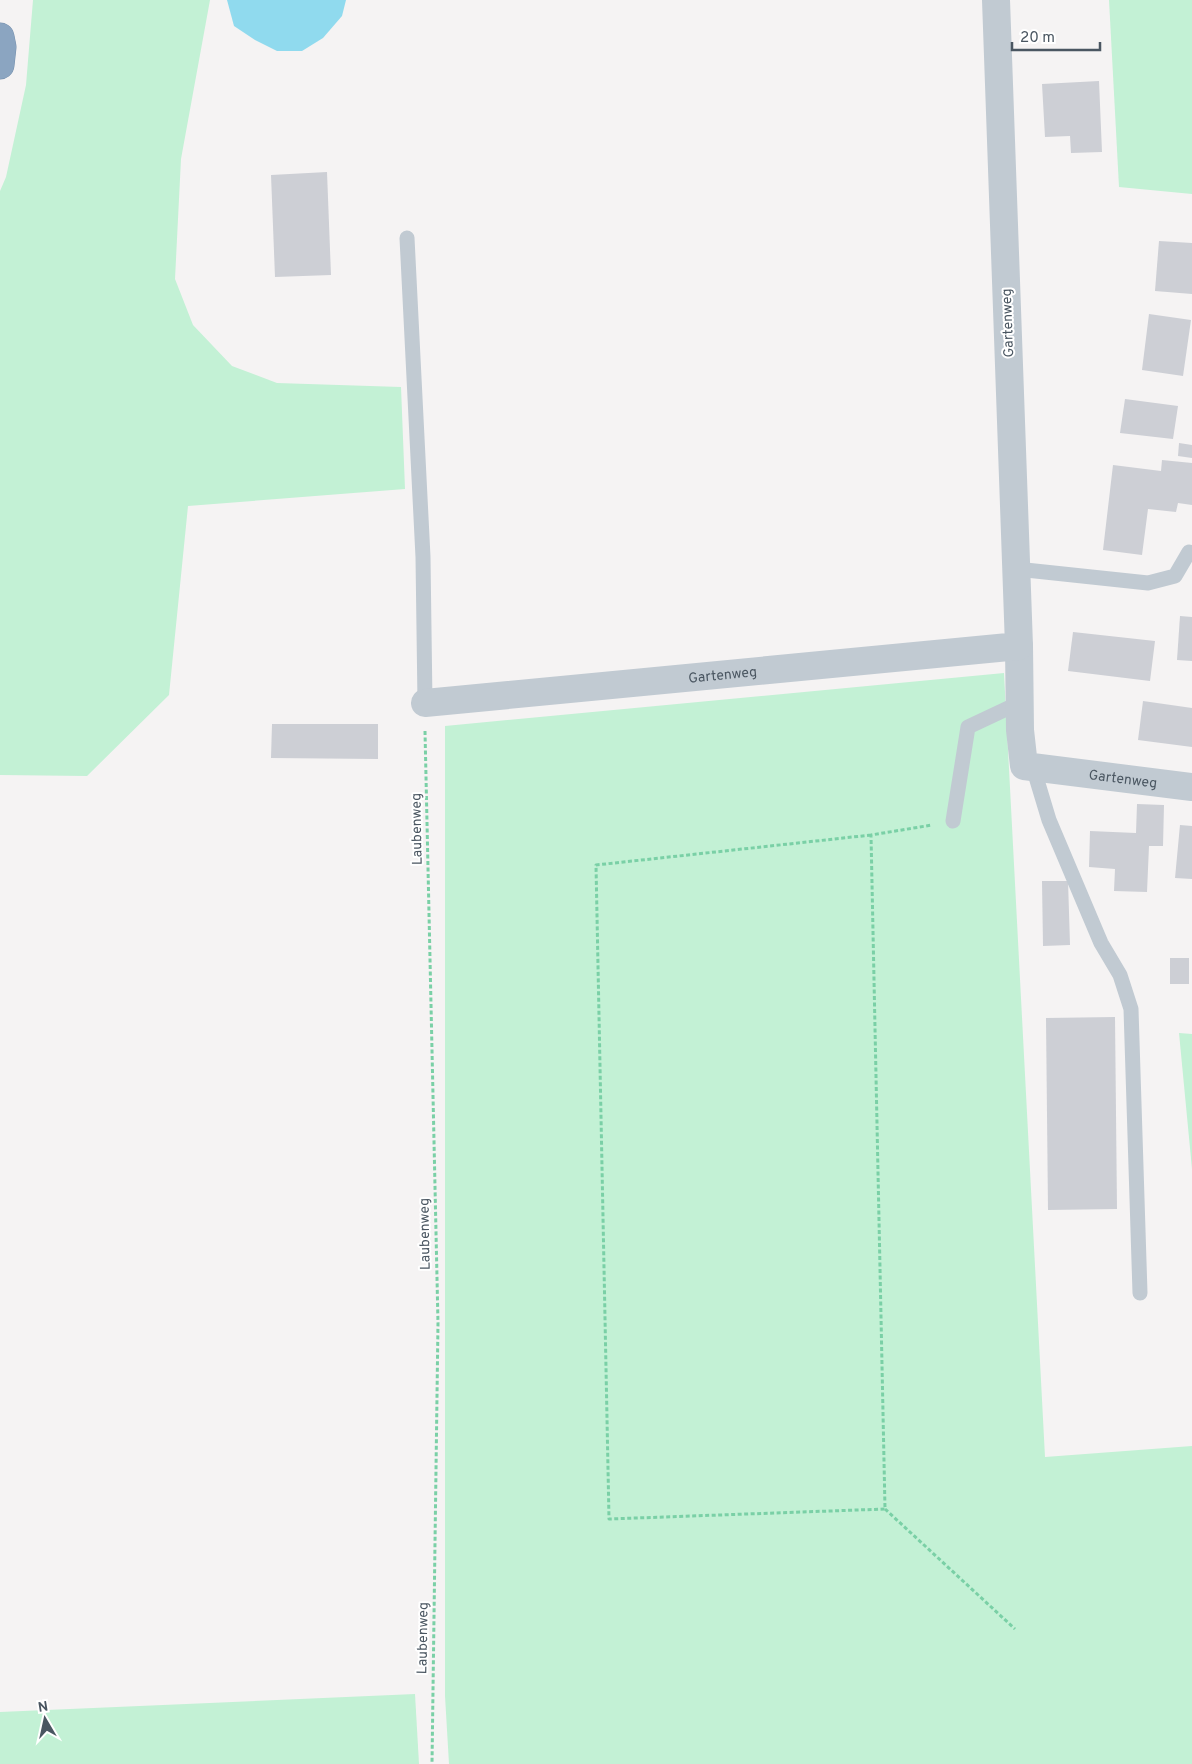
<svg xmlns="http://www.w3.org/2000/svg" width="1192" height="1764" viewBox="0 0 1192 1764" font-family="Overpass,sans-serif">
  <rect width="100%" height="100%" fill="#f5f3f3"/>
  <g fill="#c3f1d5">
    <path d="M33,0H210L181,159L175,279L193,325L232,366L277,383L401,387L405,489L188,506L169,695L87,776L0,775V191L6,177L26,85Z"/>
    <path d="M1109,0H1192V194L1119,187Z"/>
    <path d="M1004,673L1045,1457L1192,1446V1764H449L445,1696V726Z"/>
    <path d="M1179,1033L1192,1034V1169Z"/>
    <path d="M415,1694L419,1764H0V1712Z"/>
  </g>
  <path fill="#90daee" d="M227,0H346L342,16L323,38L302,51H277L255,40L234,26Z"/>
  <g fill="#cdcfd5">
    <path d="M1099,81L1102,152L1071,153L1070,136L1045,137L1042,84Z"/>
    <path d="M327,172L331,275L275,277L271,175Z"/>
    <path d="M1159,241L1192,243V294L1155,291Z"/>
    <path d="M1149,314L1191,320L1183,376L1142,370Z"/>
    <path d="M1125,399L1178,406L1173,439L1120,433Z"/>
    <path d="M1179,443L1192,445V458L1178,456Z"/>
    <path d="M1162,460L1192,463V505L1178,503L1176,512L1148,509L1142,555L1103,550L1113,465L1161,471Z"/>
    <path d="M1180,616L1192,617V661L1177,660Z"/>
    <path d="M1073,632L1155,641L1150,681L1068,671Z"/>
    <path d="M1143,701L1192,708V747L1138,740Z"/>
    <path d="M272,724H378V759L271,758Z"/>
    <path d="M1137,804L1164,805L1163,846H1149L1147,892L1114,891L1115,869L1089,867L1090,831L1136,833Z"/>
    <path d="M1180,825L1192,826V879L1175,878Z"/>
    <path d="M1042,881H1068L1070,945L1043,946Z"/>
    <rect x="1170" y="958" width="19" height="26"/>
    <path d="M1115,1017L1117,1209L1048,1210L1046,1018Z"/>
  </g>
  <g fill="none" stroke-linecap="round" stroke-linejoin="round">
    <defs>
      <path id="highway" d="M0,37L2,47L0,65"/>
    </defs>
    <use href="#highway" stroke="#7690ad" stroke-width="29"/>
    <g stroke="#7ad0a6" stroke-width="3" stroke-dasharray="4 2.5" stroke-linecap="butt">
      <path d="M425,731L438,1323L432,1764"/>
      <path d="M871,835L596,865L609,1519L885,1509L871,835L932,825"/>
      <path d="M885,1509L1015,1629"/>
    </g>
    <g stroke="#c1cad2" stroke-width="15">
      <path d="M407,238L423,557L425,703"/>
      <path d="M1016,569L1148,583L1175,576L1189,552"/>
      <path d="M1033,767L1049,820L1101,943L1120,975L1131,1009L1140,1293"/>
      <path d="M953,821L968,727L1019,703"/>
    </g>
    <g stroke="#c1cad2" stroke-width="28">
      <path id="s1" d="M1019,646L1020,730L1024,766L1192,787"/>
      <path id="s2" d="M425,703L1019,646L996,0"/>
    </g>
    <use href="#highway" stroke="#8ba5c1" stroke-width="28"/>
  </g>
  <g text-anchor="middle" stroke-width="4" stroke-linejoin="round" paint-order="stroke">
    <g font-size="14" fill="#4a5661" stroke="#fff">
      <text transform="translate(1007 323) rotate(-92)" y="5">Gartenweg</text>
      <text dy="5" stroke="none"><textPath href="#s2" startOffset="299">Gartenweg</textPath></text>
      <text dy="5" stroke="none"><textPath href="#s1" startOffset="220">Gartenweg</textPath></text>
      <text transform="translate(416 829) rotate(-91)" y="5">Laubenweg</text>
      <text transform="translate(424 1234) rotate(-91)" y="5">Laubenweg</text>
      <text transform="translate(422 1638) rotate(-89)" y="5">Laubenweg</text>
    </g>
  </g>
  <g transform="translate(45 1719) rotate(351)" stroke="#ffffff" stroke-width="4" paint-order="stroke">
  <path d="M0-4L9 19L0 12L-9 19Z" fill="#4a5661"/>
  <text y="-8" font-size="14" font-weight="bold" text-anchor="middle" fill="#4a5661">N</text>
  </g>
  <path d="M1012 42v8h88v-8" fill="none" stroke="#4a5661" stroke-width="2.5"/>
  <text x="1020" y="42" font-size="15" fill="#4a5661" stroke="#ffffff" stroke-width="4" paint-order="stroke">20 m</text>
</svg>
